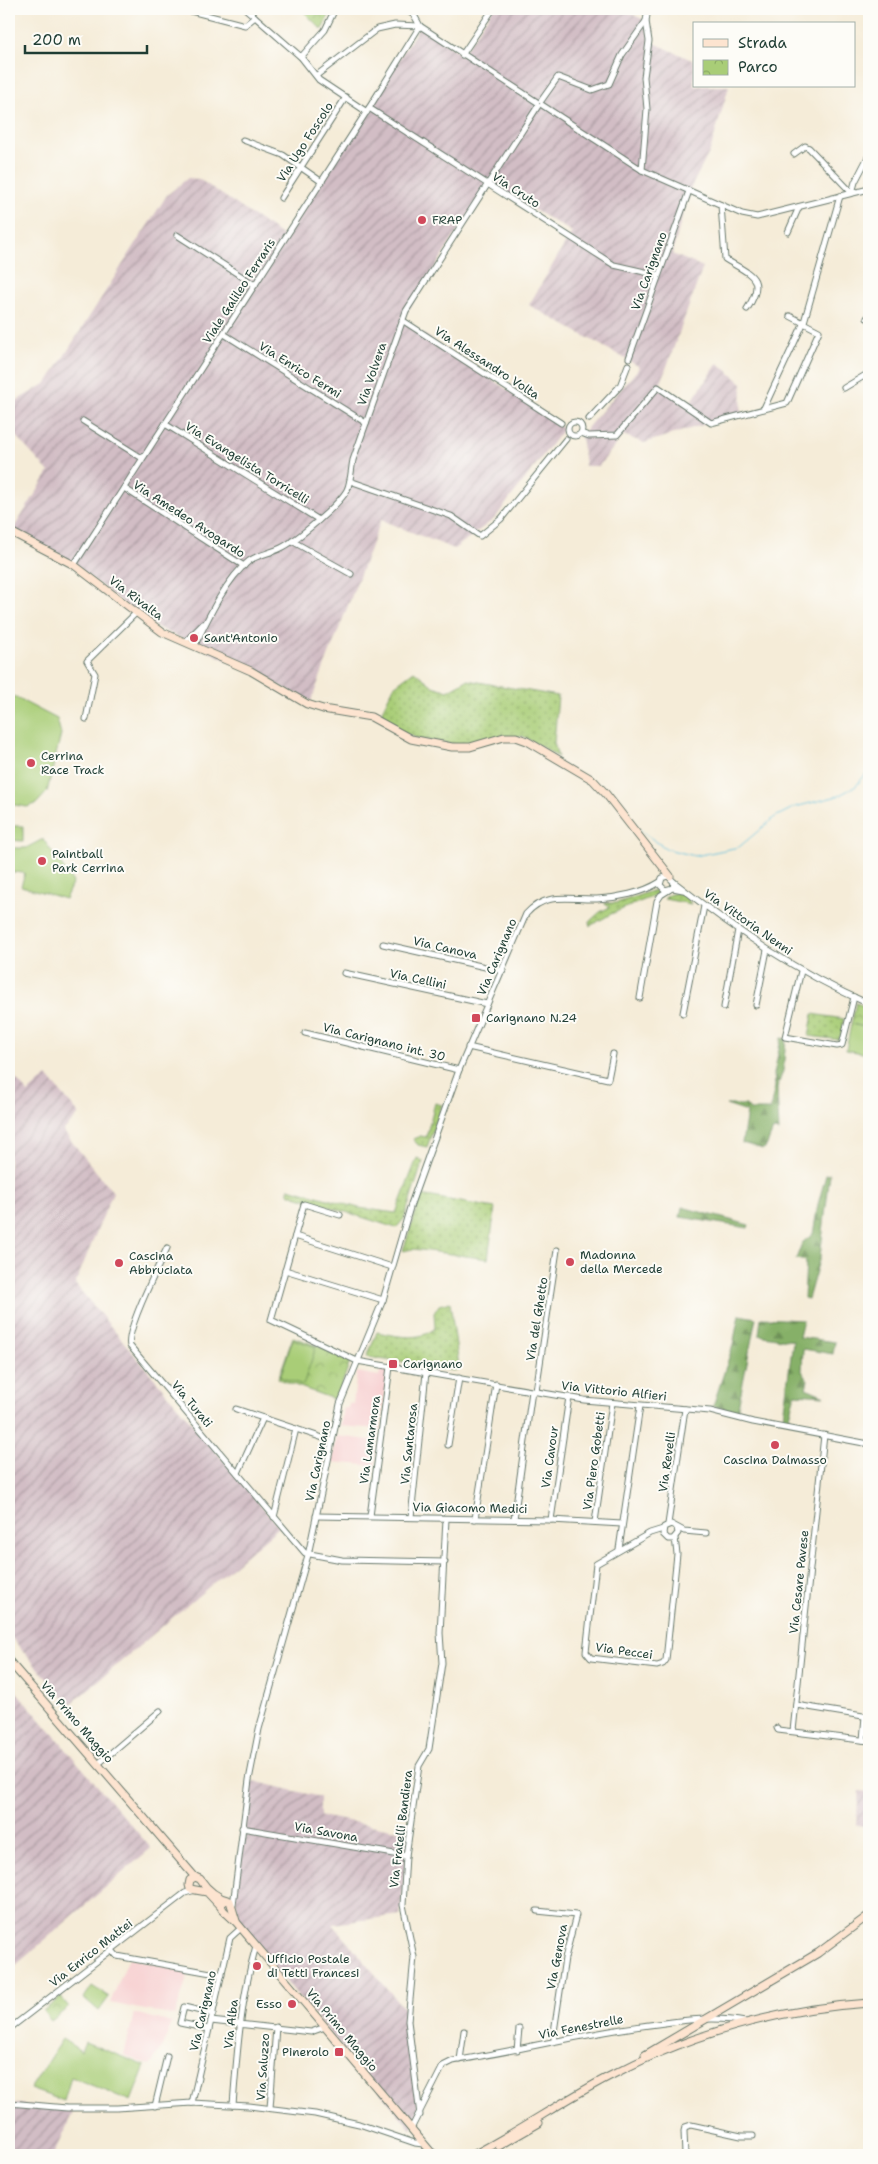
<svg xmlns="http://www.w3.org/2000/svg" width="878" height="2164" viewBox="0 0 878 2164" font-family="'Shantell Sans',sans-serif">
  <defs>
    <pattern id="industrial-furrows" width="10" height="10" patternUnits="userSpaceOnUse" patternTransform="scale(1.25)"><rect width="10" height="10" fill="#d2bdc5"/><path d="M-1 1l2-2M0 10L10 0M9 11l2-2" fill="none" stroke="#aa9ba1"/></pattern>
    <pattern id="grass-dots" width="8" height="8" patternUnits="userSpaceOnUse" patternTransform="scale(1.25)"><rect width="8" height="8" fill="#a9cd77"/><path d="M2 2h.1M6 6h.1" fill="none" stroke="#89a862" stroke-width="1.8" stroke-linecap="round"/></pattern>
    <pattern id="forest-firs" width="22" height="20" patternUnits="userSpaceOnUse" patternTransform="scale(1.25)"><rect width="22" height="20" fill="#86b068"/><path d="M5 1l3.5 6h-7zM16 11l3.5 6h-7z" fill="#6d9056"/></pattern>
    <pattern id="park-crowns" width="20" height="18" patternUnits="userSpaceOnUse" patternTransform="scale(1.25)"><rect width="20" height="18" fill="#a9cd77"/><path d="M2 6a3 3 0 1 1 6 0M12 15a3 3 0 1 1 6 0" fill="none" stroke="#89a862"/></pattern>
  </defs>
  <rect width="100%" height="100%" fill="#fdfcf7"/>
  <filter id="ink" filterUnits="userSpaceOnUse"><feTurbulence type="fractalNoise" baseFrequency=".02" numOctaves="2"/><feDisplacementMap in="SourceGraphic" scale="10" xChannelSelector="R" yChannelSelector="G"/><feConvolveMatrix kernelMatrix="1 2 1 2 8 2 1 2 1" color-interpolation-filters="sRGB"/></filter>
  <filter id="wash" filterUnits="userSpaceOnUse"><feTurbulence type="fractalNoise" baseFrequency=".0096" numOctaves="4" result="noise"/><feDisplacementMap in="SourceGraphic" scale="20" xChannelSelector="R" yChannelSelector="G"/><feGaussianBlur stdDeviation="1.12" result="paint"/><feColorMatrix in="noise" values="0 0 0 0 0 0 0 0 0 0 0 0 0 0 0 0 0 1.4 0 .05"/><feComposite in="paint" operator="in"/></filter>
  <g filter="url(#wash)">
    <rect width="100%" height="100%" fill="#f5ecd8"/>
    <g fill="#f7cfd0">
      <path d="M380,1370L388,1371L380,1429L340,1426L344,1408H348L349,1403L353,1404L357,1372L379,1376Z"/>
      <path d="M337,1436L377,1441L375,1466L332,1462Z"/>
      <path d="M129,1958L189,1972L175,2016L110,2003Z"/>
      <path d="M134,2013L172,2023L163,2045L150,2066L124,2055Z"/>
    </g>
    <g fill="url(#industrial-furrows)">
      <path d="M493,9H622L646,21L650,41L694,61V86H729L710,151L689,191L672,254L703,267L659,388L689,405L718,363L742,383L741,413L644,443L623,435L599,466H585L581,435L640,367L529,305L572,232L488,183L402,320L550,418L563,429L495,518L454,549L381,520L311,701L149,623L74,565L12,531L49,472L9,429V405L47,383L167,195L188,178L199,179L286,238L420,26L462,55Z"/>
      <path d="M9,1071L28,1093L47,1076L79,1114L63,1131L113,1192L75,1284L279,1527L71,1704L69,1701L67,1702L9,1635Z"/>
      <path d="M9,1683L151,1848L9,1971Z"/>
      <path d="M249,1780L320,1797V1816L409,1832L400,1915L333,1924L405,2010L420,2115L411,2129L241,1928L234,1892Z"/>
      <path d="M859,1791L869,1792V1826L856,1825Z"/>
      <path d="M9,2103L74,2110L53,2155H9Z"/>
    </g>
    <g fill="url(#grass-dots)" stroke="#648556">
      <path d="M414,671L433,686L448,691L467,680L558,696L554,743L558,757L523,736L465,746L419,739L396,730L379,717L394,686Z"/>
      <path d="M654,890L658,892L656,895L611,914L590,926L589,922L600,912L610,907L604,903H617Z"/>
      <path d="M679,892L685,895L691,904L664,899L668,895Z"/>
      <path d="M813,1014L844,1019L840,1040L809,1036Z"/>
      <path d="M435,1103L442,1105L427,1147L418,1145L413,1139L420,1136L426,1137Z"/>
      <path d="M417,1158L423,1161L404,1219L396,1228L289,1194V1188L359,1208L396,1213Z"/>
      <path d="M421,1195L495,1208L488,1259L413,1249L403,1251Z"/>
      <path d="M450,1302L459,1366L455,1371L367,1357L377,1332C397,1336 420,1342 435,1328L434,1313L439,1305Z"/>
    </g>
    <g fill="url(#forest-firs)" stroke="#52764e">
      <path d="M781,1038L786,1039L783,1071L777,1088L779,1131L773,1130L766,1147L763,1149L742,1143L747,1112L726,1105H746L750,1110H770L775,1086L774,1074Z"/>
      <path d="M830,1174L820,1257L808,1299L804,1298L806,1261L796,1259L802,1243L813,1234L818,1204L826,1175Z"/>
      <path d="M682,1207L749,1225L748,1228L680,1217Z"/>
      <path d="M739,1315L756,1318L737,1412L713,1406L733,1345Z"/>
      <path d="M761,1318L803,1320L799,1337L835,1342L833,1354L803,1349L802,1371L808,1380L806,1388L825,1396L795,1394L788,1420L783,1416L793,1341L759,1335Z"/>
    </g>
    <g fill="url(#park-crowns)" stroke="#648556">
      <path d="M301,9H332L322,30Z"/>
      <path d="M856,1003L869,1008V1028L851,1024Z"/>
      <path d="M293,1337L318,1346L350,1362L336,1400L278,1379Z"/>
      <path d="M61,1997L69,2007L51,2021L43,2011Z"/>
    </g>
    <g fill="#a9cd77" stroke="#648556">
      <path d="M9,694L57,719L61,734L47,792L36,804L27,807L9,804Z"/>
      <path d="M9,826H23V841L9,840Z"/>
      <path d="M43,839L73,882L65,899L21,886L25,873L9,872V848H26Z"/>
      <path d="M851,1024L869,1028L868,1054L846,1050Z"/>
      <path d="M293,1339L316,1347L303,1385L280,1377Z"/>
      <path d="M92,1986L109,1997L99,2011L84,1998Z"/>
      <path d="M62,2039L81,2051L85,2042L145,2066L131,2101L71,2077L64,2101L30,2089Z"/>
    </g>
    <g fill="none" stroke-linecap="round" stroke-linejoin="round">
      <path stroke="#60c1de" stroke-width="1" d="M639,830L667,849L695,856L739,847L775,817L795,807L838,796L856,786L869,770"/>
    </g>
  </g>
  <g filter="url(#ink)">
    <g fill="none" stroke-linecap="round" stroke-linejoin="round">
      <defs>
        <g id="street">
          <path d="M183,9L245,25L255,17"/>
          <path d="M246,9L301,57L319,80L367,112"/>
          <path d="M405,9L414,15L420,26"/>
          <path d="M462,55L493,9"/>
          <path d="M301,57L325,30L335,9"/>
          <path d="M317,75L377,29L395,25L420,26L537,102"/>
          <path d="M541,101L558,77L592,90L609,84L622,55L646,21L648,9"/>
          <path d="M542,105L642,170L742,214L757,217L869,189"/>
          <path d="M369,108L614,265L658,275"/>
          <path d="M243,140L283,155L322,182"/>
          <path d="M794,154L805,146L809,148L852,193"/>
          <path d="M642,170L647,109L644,77L649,41L646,21"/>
          <path d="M852,193L855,182L869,155"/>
          <path d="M281,198L346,97"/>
          <path d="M721,205L725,259C749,274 768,277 747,309"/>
          <path d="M788,232L799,207"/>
          <path d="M177,235L255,285"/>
          <path d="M867,318L869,319"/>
          <path d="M402,320L561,423"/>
          <path d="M224,334L366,423"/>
          <path d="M629,358L689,191"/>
          <path d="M844,388L869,373"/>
          <path d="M764,408L804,322L840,196"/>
          <path d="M589,419L620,386L628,365"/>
          <path d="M83,421L142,458"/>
          <circle cx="575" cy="429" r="7"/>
          <path d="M165,424L319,520"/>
          <path d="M581,433L589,436L617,435L658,387L711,423L787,403L819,331L790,316"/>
          <path d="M350,481L451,516L480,536L501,519L566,439"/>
          <path d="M124,488L244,566"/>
          <path d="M292,541L351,574"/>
          <path d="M74,565L369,108L420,26"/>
          <path d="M186,641L203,624"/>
          <path d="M195,645C207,620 226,579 249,561C257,555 271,553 281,548C296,541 339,505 347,490C351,481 351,470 353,460L406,311L538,106"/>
          <path d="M86,719L95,674L87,661L136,613"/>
          <path d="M674,882C735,930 798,973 869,1004"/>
          <path d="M673,888L674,882L668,876L662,878L660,885L665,890L673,888L683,890"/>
          <path d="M383,944L503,971"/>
          <path d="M801,971L785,1037L837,1046L842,1045L854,997"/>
          <path d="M344,973L487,1004"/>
          <path d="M640,998L657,901L661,895L669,890"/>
          <path d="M756,1005L767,950"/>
          <path d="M724,1007L738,930"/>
          <path d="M683,1013L704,906"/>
          <path d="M305,1033L459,1070"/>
          <path d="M468,1047L608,1079L613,1054"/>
          <path d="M340,1215L304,1204L271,1320L357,1361L584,1400L710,1411L753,1422L869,1444"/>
          <path d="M295,1236L392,1267"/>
          <path d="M167,1248C159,1265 125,1331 130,1346L294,1540L305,1553L342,1560L445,1562"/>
          <path d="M285,1270L383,1300"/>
          <path d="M536,1391L557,1250"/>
          <path d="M236,1409L332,1441"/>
          <path d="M448,1445L459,1378"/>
          <path d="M238,1473L263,1418"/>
          <path d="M316,1516L551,1520L622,1524"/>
          <path d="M370,1516L390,1367"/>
          <path d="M274,1517L296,1429"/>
          <path d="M411,1517L426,1373"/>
          <path d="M475,1519L496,1384"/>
          <path d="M514,1519L532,1391"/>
          <path d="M551,1520L569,1397"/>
          <path d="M595,1522L612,1403"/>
          <path d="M668,1524L685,1409"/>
          <path d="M677,1528L678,1533L673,1539H668L663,1534L664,1527L671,1524L684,1531L706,1533"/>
          <path d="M663,1529L650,1533L596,1564L586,1652L591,1658L657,1666L663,1664L666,1660L677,1554L675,1538"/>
          <path d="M619,1549L640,1406"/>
          <path d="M796,1705L869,1717"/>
          <path d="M777,1728L778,1730L869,1741"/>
          <path d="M793,1731L824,1435"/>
          <path d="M863,1740L865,1716"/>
          <path d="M98,1764L160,1711"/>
          <path d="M242,1828L406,1856"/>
          <path d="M233,1905L249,1780L259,1729L308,1555L340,1404L383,1300L411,1204L459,1070L526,914C546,891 570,900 597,899C617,898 643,893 660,882"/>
          <path d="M537,1911L576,1915L565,1958L554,2032V2041"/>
          <path d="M112,1950L117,1956L222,1975"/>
          <path d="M211,2021L311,2032L325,2027"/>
          <path d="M9,2029L185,1893L192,1891"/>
          <path d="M209,2029L180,2023L184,2007L213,2014"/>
          <path d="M517,2050L519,2029"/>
          <path d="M460,2060L464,2031"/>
          <path d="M9,2103L67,2108H117L192,2103L249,2106L315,2114L359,2124L415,2143L423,2144"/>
          <path d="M192,2103L230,1938L241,1928"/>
          <path d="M233,2105C237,2051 241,1998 256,1946"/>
          <path d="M155,2106L167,2056"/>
          <path d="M270,2108L276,2027"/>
          <path d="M420,2115L408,2021L414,1957L403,1905L406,1856L419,1766L429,1749L442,1663L440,1633L446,1519"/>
          <path d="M411,2129L443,2066L453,2061C522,2050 588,2032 657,2024C685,2020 717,2016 745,2022"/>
          <path d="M685,2155L684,2131L685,2127L691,2125L741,2136H753"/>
        </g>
        <g id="secondary">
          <path d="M9,531L74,565L162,632L251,671L307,704L323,709L371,717L411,739L452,747H470L504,737H516L527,741L593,780L606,794L670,876"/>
          <path d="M9,1661L195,1877"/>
          <path d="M225,1901L221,1904L222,1909L237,1923L430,2151L435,2155"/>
          <path d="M222,1908L207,1892L190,1889L189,1885L190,1880L195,1877L200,1879C208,1891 217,1898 230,1901L236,1921"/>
          <path d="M645,2055L818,1953L869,1915"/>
          <path d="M499,2146L539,2123"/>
          <path d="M473,2155C519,2131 562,2101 608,2077C690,2034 777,2009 869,2003"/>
        </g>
      </defs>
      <use href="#street" stroke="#6a7a6d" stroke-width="7"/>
      <use href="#secondary" stroke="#6a7a6d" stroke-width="9"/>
      <use href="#street" stroke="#fff" stroke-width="5"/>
      <use href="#secondary" stroke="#fde4d0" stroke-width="7"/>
    </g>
  </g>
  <g fill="#d1495b" stroke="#fdfcf7" stroke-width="2">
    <circle cx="422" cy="220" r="5"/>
    <circle cx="194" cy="638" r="5"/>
    <circle cx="31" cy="763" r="5"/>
    <circle cx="42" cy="861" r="5"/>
    <rect x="471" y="1013" width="10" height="10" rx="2.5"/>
    <circle cx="570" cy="1262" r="5"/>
    <circle cx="119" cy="1263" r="5"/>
    <rect x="388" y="1359" width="10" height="10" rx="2.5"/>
    <circle cx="775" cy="1445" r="5"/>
    <circle cx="257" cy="1966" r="5"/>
    <circle cx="292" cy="2004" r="5"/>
    <rect x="334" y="2047" width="10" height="10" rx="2.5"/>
  </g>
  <g text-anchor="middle" stroke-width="4" stroke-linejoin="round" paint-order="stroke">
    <g font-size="12" fill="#1f3d34" stroke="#fdfcf7">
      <text transform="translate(305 142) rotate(-57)" y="4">Via Ugo Foscolo</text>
      <text transform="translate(516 190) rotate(33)" y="4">Via Cruto</text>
      <text transform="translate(649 271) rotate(-70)" y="4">Via Carignano</text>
      <text transform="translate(239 291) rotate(-57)" y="4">Viale Galileo Ferraris</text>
      <text transform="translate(487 363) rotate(33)" y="4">Via Alessandro Volta</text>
      <text transform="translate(300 370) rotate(32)" y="4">Via Enrico Fermi</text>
      <text transform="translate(372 374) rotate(-71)" y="4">Via Volvera</text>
      <text transform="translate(247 463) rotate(32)" y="4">Via Evangelista Torricelli</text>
      <text transform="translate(189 519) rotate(33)" y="4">Via Amedeo Avogardo</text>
      <text transform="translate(136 598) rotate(37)" y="4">Via Rivalta</text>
      <text transform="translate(748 922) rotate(35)" y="4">Via Vittoria Nenni</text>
      <text transform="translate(445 948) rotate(13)" y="4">Via Canova</text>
      <text transform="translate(497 957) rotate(-67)" y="4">Via Carignano</text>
      <text transform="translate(418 979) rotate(12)" y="4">Via Cellini</text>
      <text transform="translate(384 1042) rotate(14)" y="4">Via Carignano int. 30</text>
      <text transform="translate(537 1319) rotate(-81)" y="4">Via del Ghetto</text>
      <text transform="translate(614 1391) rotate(6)" y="4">Via Vittorio Alfieri</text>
      <text transform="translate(192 1404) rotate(50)" y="4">Via Turati</text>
      <text transform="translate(370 1440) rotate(-82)" y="4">Via Lamarmora</text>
      <text transform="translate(409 1444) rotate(-84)" y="4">Via Santarosa</text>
      <text transform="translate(550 1457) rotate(-82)" y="4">Via Cavour</text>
      <text transform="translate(318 1461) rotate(-78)" y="4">Via Carignano</text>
      <text transform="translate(594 1461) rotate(-82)" y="4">Via Piero Gobetti</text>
      <text transform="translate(667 1462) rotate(-82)" y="4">Via Revelli</text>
      <text transform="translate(470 1508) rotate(1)" y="4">Via Giacomo Medici</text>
      <text transform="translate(799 1582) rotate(-84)" y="4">Via Cesare Pavese</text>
      <text transform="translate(624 1651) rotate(8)" y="4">Via Peccei</text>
      <text transform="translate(77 1722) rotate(49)" y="4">Via Primo Maggio</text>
      <text transform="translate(401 1829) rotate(-83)" y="4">Via Fratelli Bandiera</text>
      <text transform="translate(326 1832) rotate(10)" y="4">Via Savona</text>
      <text transform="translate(91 1953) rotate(-38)" y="4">Via Enrico Mattei</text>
      <text transform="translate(557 1957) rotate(-79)" y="4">Via Genova</text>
      <text transform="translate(203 2011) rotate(-77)" y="4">Via Carignano</text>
      <text transform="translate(231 2024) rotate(-83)" y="4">Via Alba</text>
      <text transform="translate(581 2027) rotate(-11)" y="4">Via Fenestrelle</text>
      <text transform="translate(342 2030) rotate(50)" y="4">Via Primo Maggio</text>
      <text transform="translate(263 2067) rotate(-86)" y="4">Via Saluzzo</text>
    </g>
    <g font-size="12" fill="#1f3d34" stroke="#fdfcf7" text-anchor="start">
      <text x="432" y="224">FRAP</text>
      <text x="204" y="642">Sant'Antonio</text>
      <text x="41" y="760">Cerrina<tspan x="41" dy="14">Race Track</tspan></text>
      <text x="52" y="858">Paintball<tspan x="52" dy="14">Park Cerrina</tspan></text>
      <text x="486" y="1022">Carignano N.24</text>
      <text x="580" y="1259">Madonna<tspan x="580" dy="14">della Mercede</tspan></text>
      <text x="129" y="1260">Cascina<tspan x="129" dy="14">Abbruciata</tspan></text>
      <text x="403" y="1368">Carignano</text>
      <text x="775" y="1464" text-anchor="middle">Cascina Dalmasso</text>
      <text x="267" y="1963">Ufficio Postale<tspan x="267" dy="14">di Tetti Francesi</tspan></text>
      <text x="282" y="2008" text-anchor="end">Esso</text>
      <text x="329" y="2056" text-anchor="end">Pinerolo</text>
    </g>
  </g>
  <rect width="878" height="2164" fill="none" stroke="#fdfcf7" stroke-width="30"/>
  <rect x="693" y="22" width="162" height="65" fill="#fdfcf7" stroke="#a4b0a9"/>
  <rect x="703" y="39" width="25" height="8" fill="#fde4d0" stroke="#a4b0a9"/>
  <text x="738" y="48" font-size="15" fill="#1f3d34">Strada</text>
  <rect x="703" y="60" width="25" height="15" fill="url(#park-crowns)" stroke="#a4b0a9"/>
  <text x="738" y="72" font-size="15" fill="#1f3d34">Parco</text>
  <path d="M25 45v8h122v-8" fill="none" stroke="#1f3d34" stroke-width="2.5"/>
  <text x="32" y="45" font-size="15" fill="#1f3d34" stroke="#fdfcf7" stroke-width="4" paint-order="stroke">200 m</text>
</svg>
